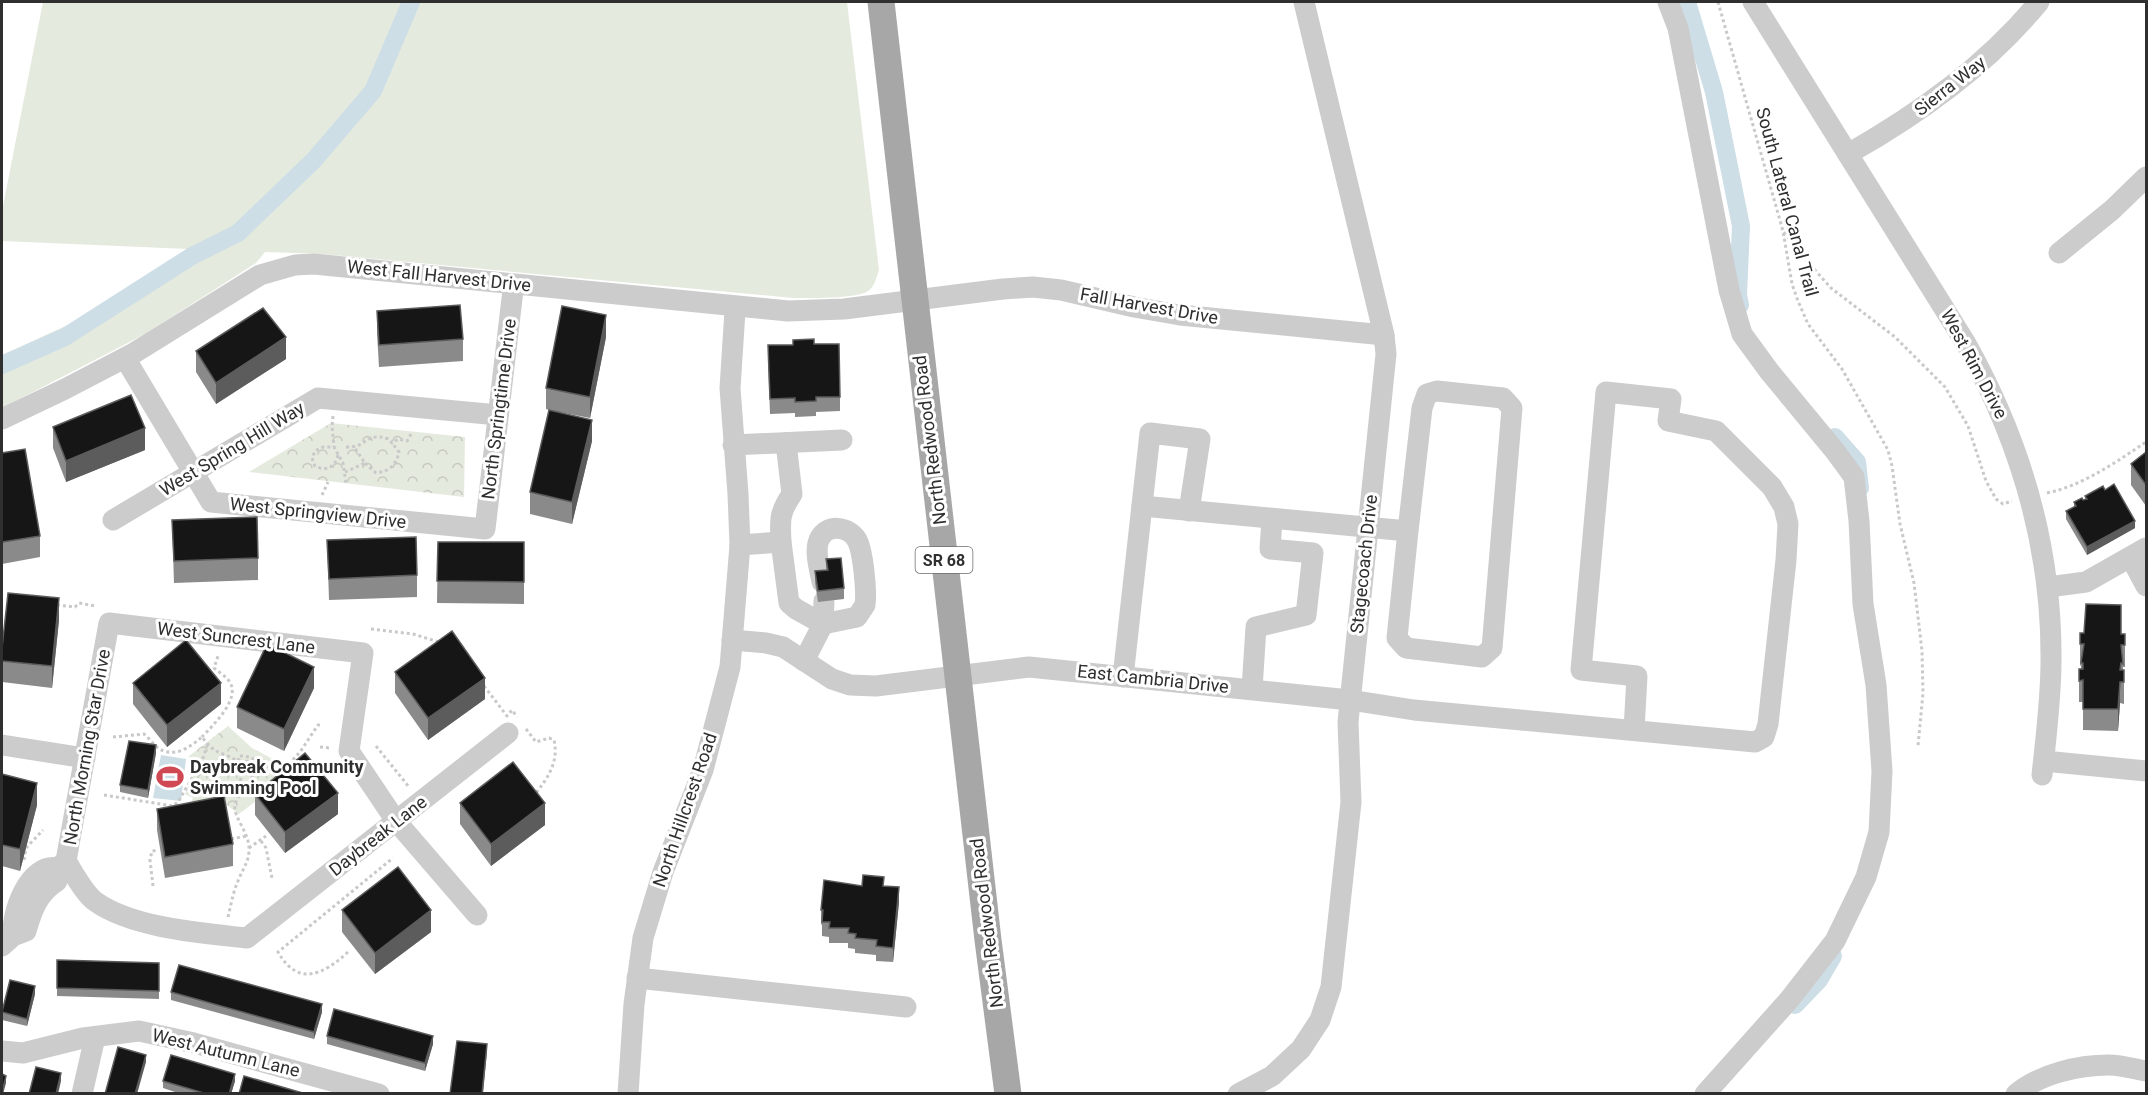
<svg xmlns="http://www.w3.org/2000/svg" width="2148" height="1095" viewBox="0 0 2148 1095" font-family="Roboto,sans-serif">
  <defs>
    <pattern id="park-crowns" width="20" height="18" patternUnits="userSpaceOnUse" patternTransform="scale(1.5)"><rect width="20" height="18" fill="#e5eade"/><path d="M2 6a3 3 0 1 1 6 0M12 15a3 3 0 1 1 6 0" fill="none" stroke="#c5c9bf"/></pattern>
  </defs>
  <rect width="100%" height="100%" fill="#fff"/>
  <path fill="#e5eade" d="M43,2H847L879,270C876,278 875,286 868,291C857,299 808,298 793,298L322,254L265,252L256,263L145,334L2,408V355L83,318L148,278L188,249L2,241V211Z"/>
  <g fill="url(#park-crowns)">
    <path d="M331,423L465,437L464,497L249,472Z"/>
    <path d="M228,726L252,748L295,771L239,814L224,803L189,807L193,798L185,794L193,776L189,756Z"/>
  </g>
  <path fill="#cddee7" d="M161,755L186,759L181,801L153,798Z"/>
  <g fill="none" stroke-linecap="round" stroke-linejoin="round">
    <g stroke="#cddee7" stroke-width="18">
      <path d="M1687,2L1714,92L1741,226L1738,295L1740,305"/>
      <path d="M2,365L65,337L192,256L238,233L314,160L373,91L411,2"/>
      <path d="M1835,437L1857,462L1860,488"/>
      <path d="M1795,1005L1819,980L1833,956"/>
    </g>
    <g stroke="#c9c9c9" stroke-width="3" stroke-dasharray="3 3" stroke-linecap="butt">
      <path d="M1718,2L1783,231L1792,284L1798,301L1808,324L1842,369L1888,450L1892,466L1900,524L1914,583L1922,651L1923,693L1918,746"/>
      <path d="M1784,232L1799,252L1831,288L1895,337L1945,387L1968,426L1986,481L1996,499L2003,504L2012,501"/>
      <path d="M333,416L332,426L334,447"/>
      <path d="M346,447C369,448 364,431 389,439L392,443L398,439L407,441L411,434"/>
      <path d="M338,455C335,467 327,472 315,466L312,458L315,451L323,447H334L343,463L346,483"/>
      <path d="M365,463L376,473C389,471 396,466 399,452L392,443"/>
      <path d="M345,472L365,463L354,447"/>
      <path d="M2047,493C2084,485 2116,462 2146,442"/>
      <path d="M322,495L328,482"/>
      <path d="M57,605L75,607L79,603L95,606"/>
      <path d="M371,629L413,634L439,642"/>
      <path d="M484,686L507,716L512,710L517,717"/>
      <path d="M526,729L536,742L549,738L554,740C559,762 548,778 535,794"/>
      <path d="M113,737L144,734C149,738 153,744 158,748C174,759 190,747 202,737C206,742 211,748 216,751C228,757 249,760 240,781C237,787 228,794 223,799"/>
      <path d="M202,737C213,725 242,698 229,681C225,676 219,672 214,668L218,656"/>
      <path d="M376,746L409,787"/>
      <path d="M320,747L330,748"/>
      <path d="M238,761L239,756C256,755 265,770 283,770L300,752L318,725H323"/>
      <path d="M104,795L173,806L178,802L202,761L208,743"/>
      <path d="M231,839L247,836"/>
      <path d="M261,841L266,848L272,878"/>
      <path d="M249,848L266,836"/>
      <path d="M24,860L26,848L43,830"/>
      <path d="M153,886L150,860L152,851L158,850"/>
      <path d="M228,917C231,905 233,892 238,881C242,870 249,862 249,850C250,833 233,817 235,806C237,791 253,789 253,769L245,761H238"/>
      <path d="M348,952C323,975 298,987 278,952L393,858"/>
    </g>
    <g stroke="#ccc" stroke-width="21">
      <path d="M1668,2L1678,28L1729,290L1742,334L1769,371L1835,451L1854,477L1859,521L1863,604L1876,685L1882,771L1879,832L1866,877L1835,941L1789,1000L1705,1094"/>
      <path d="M1753,2L1965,342C2020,440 2052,547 2051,661C2051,699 2046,737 2042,775"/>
      <path d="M1848,154C1920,113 1986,66 2039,2"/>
      <path d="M2059,253L2112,210L2146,177"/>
      <path d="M125,358L211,502L485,529L513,290"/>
      <path d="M2,419L65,389L134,353L260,275L295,265L314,264L788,311L844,309L1003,289L1033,287L1061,290L1134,307L1180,315L1384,335"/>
      <path d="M733,445L842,440"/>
      <path d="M1142,506L1408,531L1422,408L1427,394L1437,391L1503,398L1512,408L1492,648L1482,657L1406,648L1397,638L1408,531"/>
      <path d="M113,520L318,398L498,415"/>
      <path d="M781,542L789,603L796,609L823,624L804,661"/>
      <path d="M740,545L781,542C780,520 779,513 792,494L786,443"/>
      <path d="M2131,558L2146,586"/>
      <path d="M822,582C820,570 814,552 819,540C826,523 849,526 857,540C863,551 867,592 865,605L857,617L823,624L824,601"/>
      <path d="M2048,587L2086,582L2146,548"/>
      <path d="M732,640L766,643L783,647L832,679L850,685L876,686L1029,667L1350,700L1414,710L1755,742L1764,737L1768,724L1786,560L1788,524L1784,507L1772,487L1716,431L1668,421L1671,399L1606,392L1581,670L1637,676L1634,730"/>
      <path d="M1123,677L1150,433L1200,439L1189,511"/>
      <path d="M1252,689L1256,627L1306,615L1313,553L1270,549L1272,519"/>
      <path d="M2,745L85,758"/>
      <path d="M2044,761L2146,771"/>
      <path d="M66,861C73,872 85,895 96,902C133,928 202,933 247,938L508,733"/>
      <path d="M58,868L66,861L109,623L363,653L349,751L396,821L477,915"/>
      <path d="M2,946L13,936L26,931C32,910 38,893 57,881L58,868C29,862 11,913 13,936"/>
      <path d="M637,978L906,1007"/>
      <path d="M2,1051L23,1053L83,1038L139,1031L194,1043L379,1094"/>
      <path d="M82,1094L95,1037"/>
      <path d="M628,1094L634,1004L643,938L663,872L703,770L730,667L740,545L738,494L730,388L735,311"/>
      <path d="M1238,1094L1272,1076L1301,1049L1320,1020L1331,987L1351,802L1348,722L1386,354L1384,335L1304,2"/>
      <path d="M2016,1094C2040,1074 2078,1065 2109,1065C2121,1065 2135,1069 2146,1071"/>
    </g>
    <path stroke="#a7a7a7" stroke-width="27" d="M881,2L988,940L1008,1094"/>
  </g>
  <g fill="#8a8a8a">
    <path d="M377,311L463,339V361L379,367L377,333Z"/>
    <path d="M606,337L590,418L559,412L592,441L572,524L530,514V492L549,410L546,409V388Z"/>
    <path d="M814,344L840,397V411L816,412V416L795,417V413L770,414L768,360Z"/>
    <path d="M196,351L286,359L216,404L196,372Z"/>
    <path d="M53,427L145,450L66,482L53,448Z"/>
    <path d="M2146,452V506L2131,485V464Z"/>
    <path d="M2,453L40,536V557L2,564Z"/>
    <path d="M2085,496L2135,528L2087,555L2066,519V511L2074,507V502L2085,500Z"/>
    <path d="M172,520L258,558V580L174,583Z"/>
    <path d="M327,540L417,575V597L329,600Z"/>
    <path d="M438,542H524V604L437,603Z"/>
    <path d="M826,559L844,588V599L818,602L815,583V571L826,570Z"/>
    <path d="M59,620L52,688L2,682V648Z"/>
    <path d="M2080,633L2125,634V667H2123V670H2124V704L2120,703L2118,731L2083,730V702H2079V681L2081,669V666L2080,665Z"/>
    <path d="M395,672L485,699L428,740L395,693Z"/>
    <path d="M133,683L221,704L167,747L133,704Z"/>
    <path d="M314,688L284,751L237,728V707Z"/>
    <path d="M156,753L148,798L120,792V785Z"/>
    <path d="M2,774L37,805L20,871L2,866Z"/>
    <path d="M255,794L338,814L285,853L255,815Z"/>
    <path d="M460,803L545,825L491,866L460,824Z"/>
    <path d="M157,809L233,844V866L165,878L157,830Z"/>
    <path d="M862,886H884L899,902L893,962L876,961V955L855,953V949L848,948V943H829V937L822,936V925L821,924V910Z"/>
    <path d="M342,910L431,932L375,974L342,932Z"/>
    <path d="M159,963V999L57,996V988Z"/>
    <path d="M171,992L322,1012L314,1039L171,1000Z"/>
    <path d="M35,994L27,1026L2,1020V1012Z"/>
    <path d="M327,1036L433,1044L425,1071L327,1044Z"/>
    <path d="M163,1081H235L231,1094H181L163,1088Z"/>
  </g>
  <g fill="#5c5c5c">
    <path d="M606,315V337L590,418V397Z"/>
    <path d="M286,337V359L216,404V383Z"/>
    <path d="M592,420V441L572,524V502Z"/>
    <path d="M145,428V450L66,482V461Z"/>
    <path d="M2135,521V528L2087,555V547Z"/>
    <path d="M59,598V620L52,688V666Z"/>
    <path d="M314,667V688L284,751V729Z"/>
    <path d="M485,678V699L428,740V718Z"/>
    <path d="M2120,682V703L2118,731V709Z"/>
    <path d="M221,683V704L167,747V725Z"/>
    <path d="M156,745V753L148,798V790Z"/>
    <path d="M37,783V805L20,871V849Z"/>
    <path d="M338,793V814L285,853V832Z"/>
    <path d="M545,803V825L491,866V844Z"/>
    <path d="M899,887V902L893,962V948Z"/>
    <path d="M431,910V932L375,974V953Z"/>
    <path d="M35,986V994L27,1026V1019Z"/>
    <path d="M322,1004V1012L314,1039V1032Z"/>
    <path d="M433,1036V1044L425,1071V1063Z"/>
    <path d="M487,1044V1051L483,1094H482Z"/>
    <path d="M146,1055V1062L137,1094H135Z"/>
    <path d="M61,1073V1081L58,1094H56Z"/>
    <path d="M235,1074V1081L231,1094H229Z"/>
    <path d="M6,1076V1083L3,1094H2Z"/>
  </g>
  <g fill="#161616" stroke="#5c5c5c" stroke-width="1.5">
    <path d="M460,305L463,339L379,345L377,311Z"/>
    <path d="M562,306L606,315L590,397L546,388Z"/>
    <path d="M263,308L286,337L216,383L196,351Z"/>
    <path d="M814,339V344H839L840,397H816V401L795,402V398L770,399L768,345H793V340Z"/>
    <path d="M131,395L145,428L66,461L53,427Z"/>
    <path d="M549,410L592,420L572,502L530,492Z"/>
    <path d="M25,449L40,536L2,542V453Z"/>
    <path d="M2146,452V485L2131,464Z"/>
    <path d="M2114,484L2135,521L2087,547L2066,511L2076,506L2074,502L2082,498L2083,500L2087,499L2085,496L2103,486L2105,490Z"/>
    <path d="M257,517L258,558L174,561L172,520Z"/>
    <path d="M416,537L417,575L329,579L327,540Z"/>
    <path d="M438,542H524V582L437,581Z"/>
    <path d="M841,558L844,588L818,591L815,571L828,570L826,559Z"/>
    <path d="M8,593L59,598L52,666L2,661V648Z"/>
    <path d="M2086,604L2121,605V634H2125V645H2121L2123,664L2121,663L2120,670H2124V682H2120L2118,709H2083V680L2079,681V669H2083V663H2081L2084,644H2080V633H2084Z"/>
    <path d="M452,631L485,678L428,718L395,672Z"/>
    <path d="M186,640L221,683L167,725L133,683Z"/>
    <path d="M267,644L314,667L284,729L237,707Z"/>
    <path d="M129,741L156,745L148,790L120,785Z"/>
    <path d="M305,753L338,793L285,832L255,794Z"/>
    <path d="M513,762L545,803L491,844L460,803Z"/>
    <path d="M2,774L37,783L20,849L2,845Z"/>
    <path d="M224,796L233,844L165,857L157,809Z"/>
    <path d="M398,867L431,910L375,953L342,910Z"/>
    <path d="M863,875L884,877L883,886L899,887L893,948L876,946L877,940L855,938L856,934L848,933L849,928H829L830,922H822L823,910H821L824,880L862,886Z"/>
    <path d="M57,960L159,963V991L57,988Z"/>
    <path d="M179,965L322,1004L314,1032L171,992Z"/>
    <path d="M10,980L35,986L27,1019L2,1012Z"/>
    <path d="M334,1009L433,1036L425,1063L327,1036Z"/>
    <path d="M457,1041L487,1044L482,1094H450Z"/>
    <path d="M118,1047L146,1055L135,1094H105Z"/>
    <path d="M171,1055L235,1074L229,1094H207L163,1081Z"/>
    <path d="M36,1067L61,1073L56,1094H29Z"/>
    <path d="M2,1074L6,1076L2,1093Z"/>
    <path d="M244,1076L306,1094H239Z"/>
  </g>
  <defs>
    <symbol id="stadium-bare" viewBox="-9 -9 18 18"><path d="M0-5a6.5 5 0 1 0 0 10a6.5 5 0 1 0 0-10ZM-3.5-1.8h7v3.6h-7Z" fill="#cf4854" stroke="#fff" stroke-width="2.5" paint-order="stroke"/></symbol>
  </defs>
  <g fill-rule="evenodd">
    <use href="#stadium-bare" x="151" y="758" width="38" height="38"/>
  </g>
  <g text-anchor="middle" stroke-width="6" stroke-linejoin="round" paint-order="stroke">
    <rect fill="#fff" stroke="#6d6d6d" stroke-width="1.5" x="915.5" y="547" width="57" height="26" rx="4.5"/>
    <g font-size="16" font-weight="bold" fill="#2f2f2f">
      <text x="944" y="566">SR 68</text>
    </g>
    <g font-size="18" fill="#2f2f2f" stroke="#fff">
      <text transform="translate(1950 86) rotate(-38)" y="6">Sierra Way</text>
      <text transform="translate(1787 202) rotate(75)" y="6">South Lateral Canal Trail</text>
      <text transform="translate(439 276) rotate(6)" y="6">West Fall Harvest Drive</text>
      <text transform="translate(1149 306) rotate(10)" y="6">Fall Harvest Drive</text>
      <text transform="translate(1974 364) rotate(62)" y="6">West Rim Drive</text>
      <text transform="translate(499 409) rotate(-83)" y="6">North Springtime Drive</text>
      <text transform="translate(930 440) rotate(-97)" y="6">North Redwood Road</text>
      <text transform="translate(232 449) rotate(-31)" y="6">West Spring Hill Way</text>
      <text transform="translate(318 513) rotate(6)" y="6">West Springview Drive</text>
      <text transform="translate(1364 564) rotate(-84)" y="6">Stagecoach Drive</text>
      <text transform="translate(236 638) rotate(7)" y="6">West Suncrest Lane</text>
      <text transform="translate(1153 679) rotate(6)" y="6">East Cambria Drive</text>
      <text transform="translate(87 747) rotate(-80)" y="6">North Morning Star Drive</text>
      <text transform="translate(685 810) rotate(-71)" y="6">North Hillcrest Road</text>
      <text transform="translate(378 836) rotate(-38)" y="6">Daybreak Lane</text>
      <text transform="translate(987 923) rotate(-97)" y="6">North Redwood Road</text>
      <text transform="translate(226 1053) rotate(14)" y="6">West Autumn Lane</text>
    </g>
    <g font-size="18" font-weight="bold" fill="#2f2f2f" stroke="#fff" text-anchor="start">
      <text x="190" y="773">Daybreak Community<tspan x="190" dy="21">Swimming Pool</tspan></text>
    </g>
  </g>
  <rect width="2148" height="1095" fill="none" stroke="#2f2f2f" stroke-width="6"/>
</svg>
